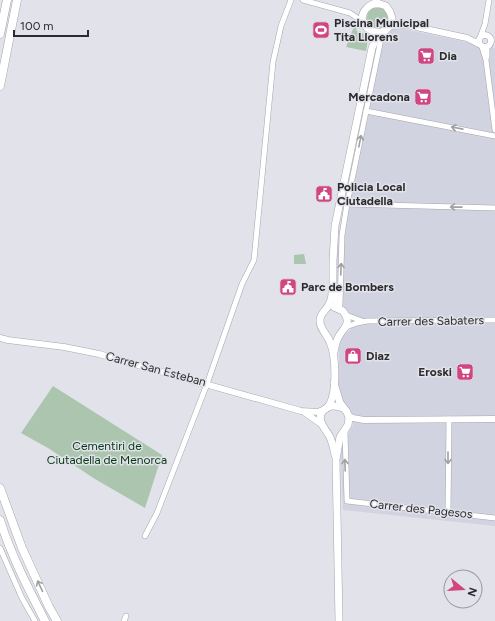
<svg xmlns="http://www.w3.org/2000/svg" width="495" height="621" viewBox="0 0 495 621" font-family="Figtree,sans-serif">
  <rect width="100%" height="100%" fill="#e2e2ea"/>
  <path fill="#d2d3e1" d="M394,27L495,48V526L343,510L340,448L353,425L352,413L344,405L339,392V346L340,340L351,329L352,315L337,299V260L339,232L377,43L385,38Z"/>
  <g fill="#abc5ae">
    <circle cx="378" cy="18" r="11"/>
    <path d="M355,24L357,28L356,30L358,32L360,31C369,37 368,41 366,51L346,47Z"/>
    <path d="M304,254L306,264H294V255Z"/>
    <path d="M53,386L162,455L145,508L95,479L48,448L21,433Z"/>
  </g>
  <g fill="none" stroke-linecap="round" stroke-linejoin="round">
    <defs>
      <g id="minor">
        <path d="M303,0L350,13L363,22"/>
        <path d="M481,35L485,24L489,0"/>
        <path d="M482,47L486,60L495,130"/>
        <path d="M487,57V47"/>
        <path d="M366,111L495,136"/>
        <path d="M347,204L495,208"/>
        <path d="M340,305L342,235L347,204L381,39L384,31"/>
        <path d="M346,315L362,321"/>
        <path d="M346,327L357,323L367,321L495,320"/>
        <path d="M345,431L347,501L495,518"/>
        <path d="M448,512L449,419"/>
        <path d="M145,536L157,513L207,384L242,284L254,260L273,62L281,26L291,0"/>
        <path d="M0,548L22,598L35,621"/>
        <path d="M124,621L126,616"/>
      </g>
      <g id="tertiary">
        <path d="M390,26L407,25L467,38L479,44"/>
        <circle cx="485" cy="41" r="6"/>
        <path d="M0,338L8,340L64,347L99,354L301,411L318,412L325,409"/>
        <path d="M304,412L321,424"/>
        <path d="M348,415L353,418L364,420L495,419"/>
      </g>
      <g id="secondary">
        <path d="M377,2C374,4 369,5 366,9C356,20 368,34 381,32"/>
        <path d="M334,307L343,311C352,324 345,326 339,336C336,341 335,347 334,352"/>
        <path d="M339,308L336,300L333,286V261L335,226L372,48L378,34L386,30L390,26L392,18L390,12L386,6L380,4H374"/>
        <path d="M334,383L340,403L347,412L349,418L348,425L340,437L336,459L339,621"/>
        <path d="M327,408C338,396 336,356 330,342C327,334 319,328 320,320C320,313 327,310 329,304C331,301 332,296 332,292"/>
        <path d="M335,455C334,448 332,442 330,437C325,428 312,416 328,407C333,405 338,406 343,408"/>
      </g>
      <g id="primary">
        <path d="M0,34L7,0"/>
        <path d="M0,86L17,0"/>
        <path d="M0,488L22,548L49,607L57,621"/>
        <path d="M0,520C11,555 28,588 45,621"/>
      </g>
    </defs>
    <use href="#minor" stroke="#a4a5ac" stroke-width="6"/>
    <use href="#tertiary" stroke="#a4a5ac" stroke-width="7"/>
    <use href="#secondary" stroke="#a4a5ac" stroke-width="8"/>
    <use href="#primary" stroke="#a4a5ac" stroke-width="9"/>
    <use href="#minor" stroke="#fff" stroke-width="5"/>
    <use href="#tertiary" stroke="#fff" stroke-width="6"/>
    <use href="#secondary" stroke="#fff" stroke-width="7"/>
    <use href="#primary" stroke="#fff" stroke-width="8"/>
  </g>
  <defs><path id="oneway-shaft" d="M-6 0H5M1.5-3L5.5 0L1.5 3" fill="none" stroke-width="1.6" stroke-linecap="round" stroke-linejoin="round"/></defs>
  <g stroke="#a0a0a1">
    <use href="#oneway-shaft" transform="translate(457 128) rotate(-169)"/>
    <use href="#oneway-shaft" transform="translate(360 141) rotate(-79)"/>
    <use href="#oneway-shaft" transform="translate(456 207) rotate(-179)"/>
    <use href="#oneway-shaft" transform="translate(341 269) rotate(-88)"/>
    <use href="#oneway-shaft" transform="translate(448 458) rotate(90)"/>
    <use href="#oneway-shaft" transform="translate(345 465) rotate(-92)"/>
    <use href="#oneway-shaft" transform="translate(40 586) rotate(-115)"/>
  </g>
  <defs>
    <symbol id="stadium-square" viewBox="-11 -11 22 22"><rect x="-9" y="-9" width="18" height="18" rx="4" fill="#cf4681" stroke="#e2e2ea"/><path d="M0-5a6.5 5 0 1 0 0 10a6.5 5 0 1 0 0-10ZM-3.5-1.8h7v3.6h-7Z" fill="#fff"/></symbol>
    <symbol id="supermarket-square" viewBox="-11 -11 22 22"><rect x="-9" y="-9" width="18" height="18" rx="4" fill="#cf4681" stroke="#e2e2ea"/><path d="M-6-5.5h2.5l.6 2H6L4.5 2H-2.5L-4.4-4H-6ZM-1.5 3.2a1.3 1.3 0 1 0 .1 0ZM3 3.2a1.3 1.3 0 1 0 .1 0Z" fill="#fff"/></symbol>
    <symbol id="civic-square" viewBox="-11 -11 22 22"><rect x="-9" y="-9" width="18" height="18" rx="4" fill="#cf4681" stroke="#e2e2ea"/><path d="M-.6-6.5H3V-4.5H.6V-3L4-1V1h2V6H-6V1h2V-1L-.6-3ZM-1.2 2.5V6h2.4V2.5Z" fill="#fff"/></symbol>
    <symbol id="shop-square" viewBox="-11 -11 22 22"><rect x="-9" y="-9" width="18" height="18" rx="4" fill="#cf4681" stroke="#e2e2ea"/><path d="M-5-2.5h2.3a2.7 3.5 0 0 1 5.4 0H5L5.5 6h-11ZM-1.5-2.5h3a1.5 2.3 0 0 0-3 0Z" fill="#fff"/></symbol>
  </defs>
  <g fill-rule="evenodd">
    <use href="#stadium-square" x="311" y="20" width="20" height="20"/>
    <use href="#supermarket-square" x="416" y="46" width="20" height="20"/>
    <use href="#supermarket-square" x="413" y="87" width="20" height="20"/>
    <use href="#civic-square" x="314" y="184" width="20" height="20"/>
    <use href="#civic-square" x="278" y="277" width="20" height="20"/>
    <use href="#shop-square" x="343" y="346" width="20" height="20"/>
    <use href="#supermarket-square" x="455" y="362" width="20" height="20"/>
  </g>
  <g text-anchor="middle" stroke-width="3" stroke-linejoin="round" paint-order="stroke">
    <g font-size="12" font-weight="bold" fill="#2c2c2f" stroke="#e2e2ea" text-anchor="start">
      <text x="334" y="27">Piscina Municipal<tspan x="334" dy="14">Tita Llorens</tspan></text>
      <text x="439" y="60">Dia</text>
      <text x="410" y="101" text-anchor="end">Mercadona</text>
      <text x="337" y="191">Policia Local<tspan x="337" dy="14">Ciutadella</tspan></text>
      <text x="301" y="291">Parc de Bombers</text>
      <text x="366" y="360">Diaz</text>
      <text x="452" y="376" text-anchor="end">Eroski</text>
    </g>
    <g font-size="12" fill="#2c2c2f" stroke="#e2e2ea">
      <text transform="translate(431 321) rotate(-1)" y="4">Carrer des Sabaters</text>
      <text transform="translate(156 369) rotate(15)" y="4">Carrer San Esteban</text>
      <text transform="translate(421 509) rotate(6)" y="4">Carrer des Pagesos</text>
    </g>
    <g font-size="12" fill="#033812" stroke="#e2e2ea">
      <text x="107" y="450">Cementiri de<tspan x="107" dy="14">Ciutadella de Menorca</tspan></text>
    </g>
  </g>
  <g transform="translate(463 589) rotate(108)"><circle r="19" fill="#e2e2ea" stroke="#99999f"/>
  <path d="M0-3L7 15L0 10L-7 15Z" fill="#cf4681"/>
  <text y="-6" font-size="11" font-weight="bold" text-anchor="middle" fill="#2c2c2f">N</text>
  </g>
  <path d="M14 30v6h74v-6" fill="none" stroke="#2c2c2f" stroke-width="2"/>
  <text x="20" y="30" font-size="12" fill="#2c2c2f" stroke="#e2e2ea" stroke-width="3" paint-order="stroke">100 m</text>
</svg>
